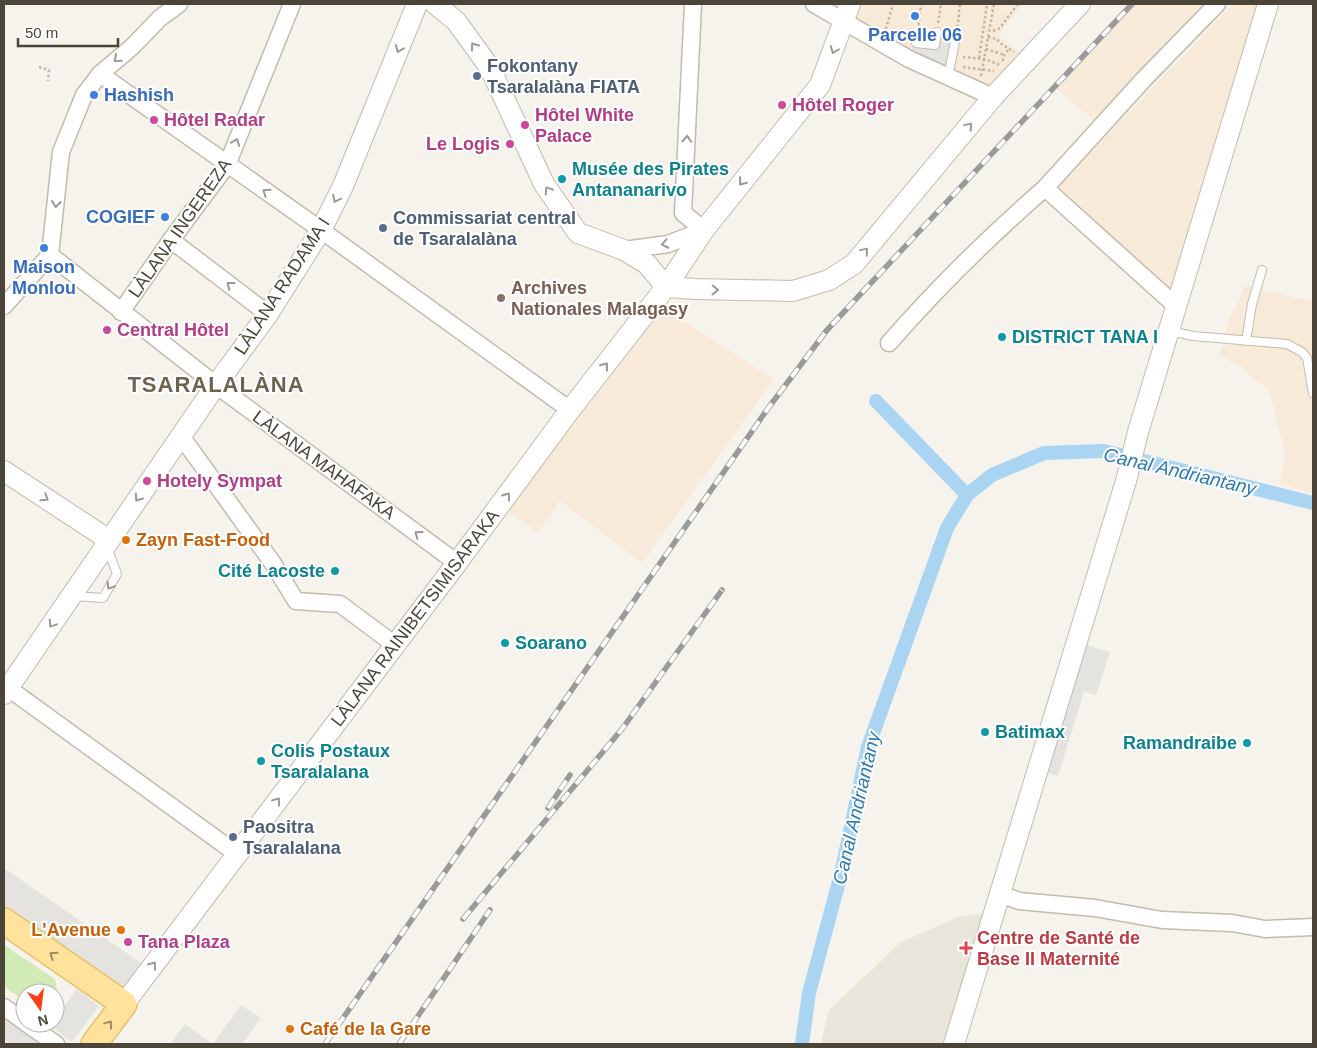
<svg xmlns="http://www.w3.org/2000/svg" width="1317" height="1048" viewBox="0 0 1317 1048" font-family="Arial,sans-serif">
  <rect width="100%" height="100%" fill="#f6f3ec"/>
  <path fill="#eae5da" d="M988,913L952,1044H821L829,1010L901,942L958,917Z"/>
  <g fill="#f7ead8">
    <path d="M858,4H1023L998,35L1020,54L992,95L851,24Z"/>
    <path d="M1132,4H1213L1097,123L1057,89Z"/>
    <path d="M1233,4H1259L1172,293L1054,190Z"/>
    <path d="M1244,285L1313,302V494L1280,484L1285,453L1269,388L1253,379L1241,366L1220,356L1229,318L1241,296Z"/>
    <path d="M658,305L774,379L642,563L560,501L538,533L507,511Z"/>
  </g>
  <path fill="#d2eab5" d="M4,945L55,979L57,991L55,997V993H25V1001L4,987Z"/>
  <g fill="#e5e3e0">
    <path d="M935,39L957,42L949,75L909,56L915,41L934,44Z"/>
    <path d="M1079,643L1110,652L1096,695L1084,692L1058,776L1042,771Z"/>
    <path d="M4,868L141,963L122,991L4,910Z"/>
    <path d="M77,989L99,1006L72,1042L49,1025L51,1023H55V1018Z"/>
    <path d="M241,1005L261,1018L242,1044H170L185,1024L213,1044Z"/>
    <path d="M4,1018L42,1044H11L4,1039Z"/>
  </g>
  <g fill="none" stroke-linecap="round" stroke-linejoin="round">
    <g stroke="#a9d4f2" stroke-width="14">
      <path d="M876,401L967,495"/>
      <path d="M802,1044L809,993L841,874L868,747L947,528L967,495L992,475L1044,453L1104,451L1313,503"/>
    </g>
    <defs>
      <g id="service">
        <path d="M916,43L935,45L937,32"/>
        <path d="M948,77L955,42"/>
        <path d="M1170,331L1193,336L1287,344L1302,352L1307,358L1313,393"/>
        <path d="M1246,341L1252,304L1262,270"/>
        <path d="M74,596L103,598L117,574L107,547"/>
      </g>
      <g id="minor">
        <path d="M814,4L909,59L993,97"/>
        <path d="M100,74L321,230L570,410"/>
        <path d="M171,240L268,314"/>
        <path d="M624,250L668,244L704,230L683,213L693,4"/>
        <path d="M50,255L216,385L457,563"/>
        <path d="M4,306L50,255L61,152L84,95L100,74L132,47L160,18L179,4"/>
        <path d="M1176,306L1045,188L1144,79L1217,4"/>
        <path d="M121,312L171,240L227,165L292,4"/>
        <path d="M889,343C937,288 990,236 1045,188"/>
        <path d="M181,436L272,562L296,601L340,604L395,645"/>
        <path d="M4,685L237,854"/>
        <path d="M1000,894L1019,901L1095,908L1162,920L1232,923L1265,929L1313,927"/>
        <path d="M4,1007L25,1022"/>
        <path d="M26,1023L56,1044"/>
      </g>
      <g id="tertiary">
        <path d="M435,4L456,21L490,68L544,184L578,233L624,250L647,264L666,287L696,289L793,291L829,280L854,264L993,97L1080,4"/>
        <path d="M4,471L109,540"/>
        <path d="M4,694L216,385L268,314L321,230L343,186L417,4"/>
        <path d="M124,1004L457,563L570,410L666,287L704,230L820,85L850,4"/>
        <path d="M954,1044L1126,481L1138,432L1268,4"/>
      </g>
      <path id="primary" d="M4,921L124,1004L94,1044"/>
    </defs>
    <use href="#service" stroke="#c2bbae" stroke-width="10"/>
    <use href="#minor" stroke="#c2bbae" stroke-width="19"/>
    <use href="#tertiary" stroke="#c2bbae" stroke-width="22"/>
    <use href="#primary" stroke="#e6c16a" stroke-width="28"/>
    <g stroke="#c4b79f" stroke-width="2.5" stroke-dasharray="2.5 2.5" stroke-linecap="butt">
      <path d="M938,23L941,4"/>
      <path d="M886,29L893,4"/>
      <path d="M918,29L927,30"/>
      <path d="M918,30L921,4"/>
      <path d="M993,31L1000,28L1017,5L1020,4"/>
      <path d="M957,32L960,4"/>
      <path d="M988,37L997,39L1000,43L1014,52"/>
      <path d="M986,49L1005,55"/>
      <path d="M963,57L984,59L998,64L999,67"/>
      <path d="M979,58L987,4"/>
      <path d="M1003,61V57L1008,50"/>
      <path d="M39,67L49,70L48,81"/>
      <path d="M963,67L994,71"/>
      <path d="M981,76L994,4"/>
    </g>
    <use href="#service" stroke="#fff" stroke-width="8"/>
    <use href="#minor" stroke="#fff" stroke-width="16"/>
    <use href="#tertiary" stroke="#fff" stroke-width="20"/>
    <use href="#primary" stroke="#ffe39c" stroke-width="25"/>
    <defs>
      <g id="rail">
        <path d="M548,808L570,775"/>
        <path d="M463,919L622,729L722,590"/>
        <path d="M325,1044L769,407L827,330L1132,4"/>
        <path d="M399,1044L490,910"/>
      </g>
    </defs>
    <use href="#rail" stroke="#9a9a9a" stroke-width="5.5"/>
    <use href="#rail" stroke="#fff" stroke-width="4" stroke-dasharray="11" stroke-linecap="butt"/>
  </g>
  <defs><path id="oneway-chevron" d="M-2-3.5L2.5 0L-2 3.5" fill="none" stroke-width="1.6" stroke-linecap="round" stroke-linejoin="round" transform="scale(1.25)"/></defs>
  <g stroke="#9c9892">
    <use href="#oneway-chevron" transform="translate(474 46) rotate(-126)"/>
    <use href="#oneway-chevron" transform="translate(399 49) rotate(112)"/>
    <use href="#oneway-chevron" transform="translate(834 50) rotate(111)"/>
    <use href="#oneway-chevron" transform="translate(117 59) rotate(139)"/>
    <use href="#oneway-chevron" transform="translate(969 126) rotate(-50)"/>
    <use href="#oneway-chevron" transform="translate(687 139) rotate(-87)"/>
    <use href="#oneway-chevron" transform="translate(236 142) rotate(-68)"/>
    <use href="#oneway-chevron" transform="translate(742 182) rotate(128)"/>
    <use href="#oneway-chevron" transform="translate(548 190) rotate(-124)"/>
    <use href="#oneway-chevron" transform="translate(266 192) rotate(-145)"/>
    <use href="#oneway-chevron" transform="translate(336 199) rotate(116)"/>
    <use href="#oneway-chevron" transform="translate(56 204) rotate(97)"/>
    <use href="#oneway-chevron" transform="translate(665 244) rotate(168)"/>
    <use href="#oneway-chevron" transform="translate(865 251) rotate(-50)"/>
    <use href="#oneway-chevron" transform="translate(230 285) rotate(-143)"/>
    <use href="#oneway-chevron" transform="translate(715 290) rotate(1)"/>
    <use href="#oneway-chevron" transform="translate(605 366) rotate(-52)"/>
    <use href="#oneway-chevron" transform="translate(507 496) rotate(-54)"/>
    <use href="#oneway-chevron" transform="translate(45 498) rotate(33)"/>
    <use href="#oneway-chevron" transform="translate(138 498) rotate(125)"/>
    <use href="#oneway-chevron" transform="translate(418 534) rotate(-144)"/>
    <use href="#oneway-chevron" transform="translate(110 586) rotate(121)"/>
    <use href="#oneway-chevron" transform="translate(52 624) rotate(124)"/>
    <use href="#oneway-chevron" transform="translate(277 801) rotate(-53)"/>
    <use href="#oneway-chevron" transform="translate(153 965) rotate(-53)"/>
  </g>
  <g stroke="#9c8c66">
    <use href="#oneway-chevron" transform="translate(53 955) rotate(-145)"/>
    <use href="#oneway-chevron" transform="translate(109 1024) rotate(-53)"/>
  </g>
  <g fill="#3f7fe0" stroke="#fff" stroke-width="2">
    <circle cx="915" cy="16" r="5"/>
    <circle cx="94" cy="95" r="5"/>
    <circle cx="165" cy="217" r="5"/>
    <circle cx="44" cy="248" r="5"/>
  </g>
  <g fill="#5c6f8a" stroke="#fff" stroke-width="2">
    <circle cx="477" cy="76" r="5"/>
    <circle cx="383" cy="228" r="5"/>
    <circle cx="233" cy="837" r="5"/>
  </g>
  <g fill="#d1479c" stroke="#fff" stroke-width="2">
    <circle cx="782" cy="105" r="5"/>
    <circle cx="154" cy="120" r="5"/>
    <circle cx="525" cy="125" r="5"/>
    <circle cx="510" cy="144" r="5"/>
    <circle cx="107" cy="330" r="5"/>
    <circle cx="147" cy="481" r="5"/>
    <circle cx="128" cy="942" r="5"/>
  </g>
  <g fill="#0f9aa8" stroke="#fff" stroke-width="2">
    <circle cx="562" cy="179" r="5"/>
    <circle cx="1002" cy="337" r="5"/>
    <circle cx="335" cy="571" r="5"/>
    <circle cx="505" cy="643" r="5"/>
    <circle cx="985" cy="732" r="5"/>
    <circle cx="1247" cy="743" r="5"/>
    <circle cx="261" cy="761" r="5"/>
  </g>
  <circle fill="#8d6e63" stroke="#fff" stroke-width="2" cx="501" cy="298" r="5"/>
  <g fill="#e8710a" stroke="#fff" stroke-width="2">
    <circle cx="126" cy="540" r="5"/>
    <circle cx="121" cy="930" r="5"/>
    <circle cx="290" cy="1029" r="5"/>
  </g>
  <path fill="#e0444e" stroke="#fff" stroke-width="2" d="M963.5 940.5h5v5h5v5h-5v5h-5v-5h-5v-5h5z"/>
  <g text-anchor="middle" stroke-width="4" stroke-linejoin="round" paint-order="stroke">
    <g font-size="18" font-weight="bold" fill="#366cbe" stroke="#fff">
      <text x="915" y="41">Parcelle 06</text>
      <text x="104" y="101" text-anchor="start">Hashish</text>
      <text x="155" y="223" text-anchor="end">COGIEF</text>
      <text x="44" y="273">Maison<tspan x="44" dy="21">Monlou</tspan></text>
    </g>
    <g font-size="18" font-weight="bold" fill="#4e5e75" stroke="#fff" text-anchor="start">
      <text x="487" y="72">Fokontany<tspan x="487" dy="21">Tsaralalàna FIATA</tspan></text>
      <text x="393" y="224">Commissariat central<tspan x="393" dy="21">de Tsaralalàna</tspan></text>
      <text x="243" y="833">Paositra<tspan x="243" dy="21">Tsaralalana</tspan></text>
    </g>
    <g font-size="18" font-weight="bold" fill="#b23c85" stroke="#fff" text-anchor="start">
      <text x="792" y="111">Hôtel Roger</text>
      <text x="535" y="121">Hôtel White<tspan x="535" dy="21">Palace</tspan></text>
      <text x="164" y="126">Hôtel Radar</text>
      <text x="500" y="150" text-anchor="end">Le Logis</text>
      <text x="117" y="336">Central Hôtel</text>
      <text x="157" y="487">Hotely Sympat</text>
      <text x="138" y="948">Tana Plaza</text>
    </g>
    <g font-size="18" font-weight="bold" fill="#0d838f" stroke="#fff" text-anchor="start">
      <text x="572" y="175">Musée des Pirates<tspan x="572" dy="21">Antananarivo</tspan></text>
      <text x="1012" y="343">DISTRICT TANA I</text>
      <text x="325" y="577" text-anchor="end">Cité Lacoste</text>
      <text x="515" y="649">Soarano</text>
      <text x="995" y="738">Batimax</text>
      <text x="1237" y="749" text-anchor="end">Ramandraibe</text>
      <text x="271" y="757">Colis Postaux<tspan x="271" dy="21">Tsaralalana</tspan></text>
    </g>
    <g font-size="18" fill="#4b4439" stroke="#fff">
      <text transform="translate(180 228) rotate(-55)" y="6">LÀLANA INGEREZA</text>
      <text transform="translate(282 286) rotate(-57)" y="6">LÀLANA RADAMA I</text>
      <text transform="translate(324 465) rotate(36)" y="6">LÀLANA MAHAFAKA</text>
      <text transform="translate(415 618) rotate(-53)" y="6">LÀLANA RAINIBETSIMISARAKA</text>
    </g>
    <g font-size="18" font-weight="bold" fill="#785e54" stroke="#fff" text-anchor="start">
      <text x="511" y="294">Archives<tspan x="511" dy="21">Nationales Malagasy</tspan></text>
    </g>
    <g font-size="18" font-weight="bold" fill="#c56008" stroke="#fff" text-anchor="start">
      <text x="136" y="546">Zayn Fast-Food</text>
      <text x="111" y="936" text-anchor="end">L'Avenue</text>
      <text x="300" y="1035">Café de la Gare</text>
    </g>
    <g font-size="18" font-weight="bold" fill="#be3a42" stroke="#fff" text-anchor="start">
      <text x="977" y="944">Centre de Santé de<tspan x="977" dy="21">Base II Maternité</tspan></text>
    </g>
    <g font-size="19" font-style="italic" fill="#2e7ab2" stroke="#fff">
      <text transform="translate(1180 471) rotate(13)" y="7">Canal Andriantany</text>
      <text transform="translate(856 808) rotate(-77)" y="7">Canal Andriantany</text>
    </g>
    <g font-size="22" font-weight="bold" letter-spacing="1" fill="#6e6250" stroke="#fff">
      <text x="216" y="392">TSARALALÀNA</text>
    </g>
  </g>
  <rect width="1317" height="1048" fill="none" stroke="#4b4439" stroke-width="10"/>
  <g transform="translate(40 1008) rotate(166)"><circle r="24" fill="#ffffff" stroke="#b7b4b0"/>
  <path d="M0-4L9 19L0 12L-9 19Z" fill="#fc3f1d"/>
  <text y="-8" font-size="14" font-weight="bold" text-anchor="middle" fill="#4b4439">N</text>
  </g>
  <path d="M18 38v8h100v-8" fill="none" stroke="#4b4439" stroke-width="2.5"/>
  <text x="25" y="38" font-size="15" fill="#4b4439" stroke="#ffffff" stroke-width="4" paint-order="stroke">50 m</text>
</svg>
